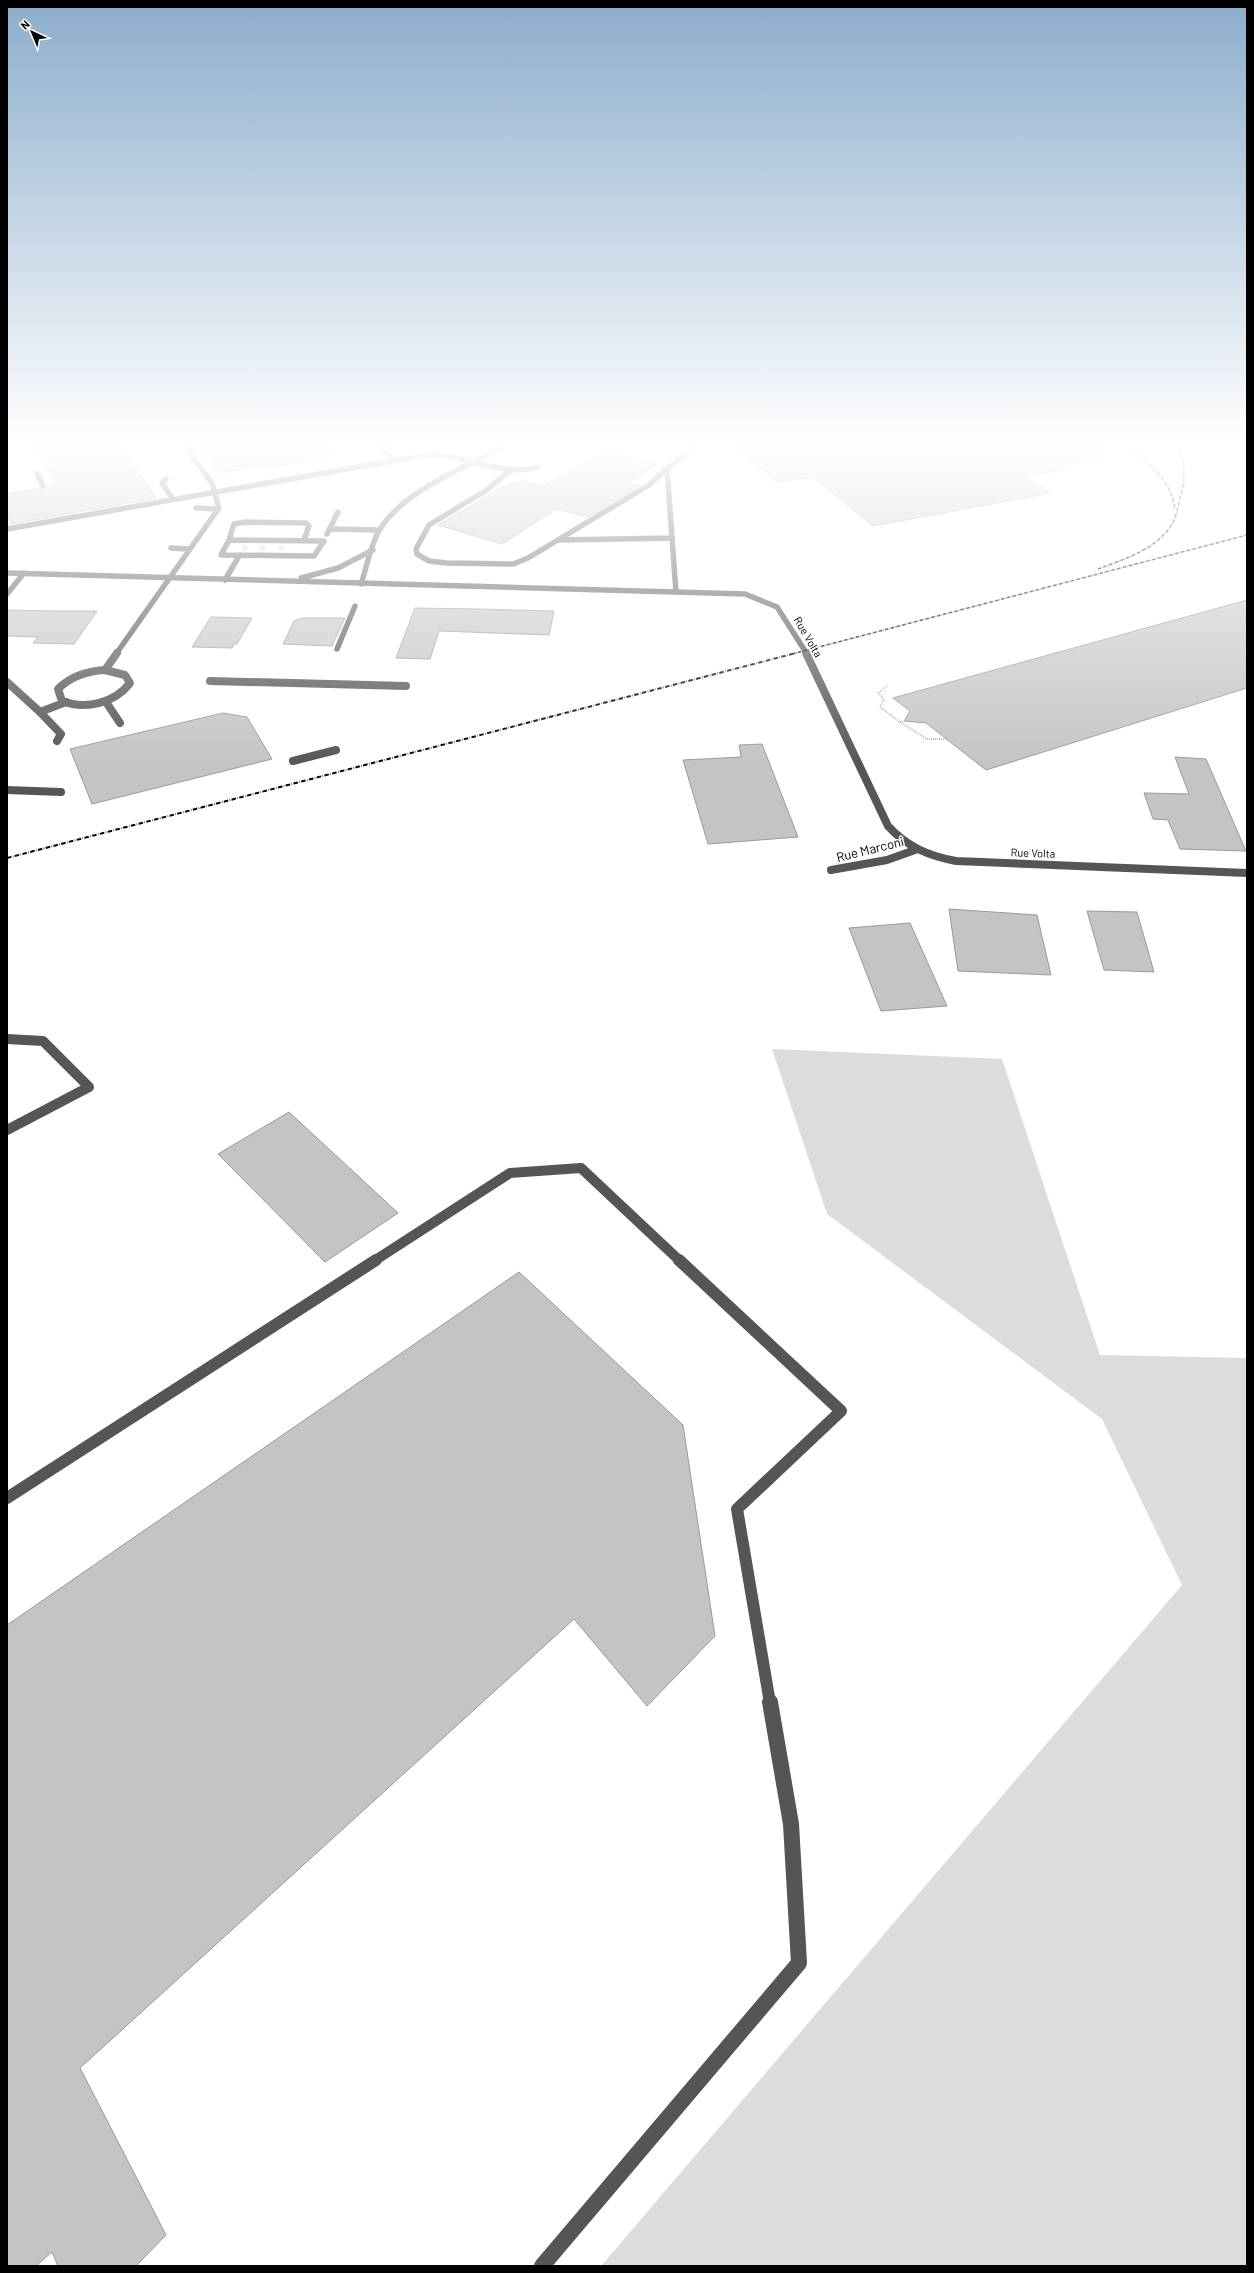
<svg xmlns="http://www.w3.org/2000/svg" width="1254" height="2273" viewBox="0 0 1254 2273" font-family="Barlow,sans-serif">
  <rect width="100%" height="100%" fill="#fff"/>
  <path fill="#dcdcdc" d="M772,1049L1002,1059L1100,1355L1247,1358V2266H601L1182,1585L1102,1419L827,1214Z"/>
  <g fill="#c4c4c4" stroke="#999">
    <path d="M36,448H123L156,498L11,524L7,515V494L39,488L44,490L47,487L56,485Z"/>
    <path d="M201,448H330V457L267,468L264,465L220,473Z"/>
    <path d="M737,448H1103L1104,458L1059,465L1067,470L1024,476L1050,493L873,526L813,477L777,482Z"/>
    <path d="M606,452L658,464L629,483L640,486L588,517L556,509L502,544L438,525L508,484L522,481L542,486Z"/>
    <path d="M1247,600V688L986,770L926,723L904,721L910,711L893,698Z"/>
    <path d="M415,608L477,609L554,611L549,635L439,631L430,659L396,658Z"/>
    <path d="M7,610L59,611H97L74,644L33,643L38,637L7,636Z"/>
    <path d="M211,617L252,618L237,644H234L232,648L192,647Z"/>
    <path d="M303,618H345L332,646L283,644L294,621Z"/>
    <path d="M223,713L247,717L272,759L92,804L70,749Z"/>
    <path d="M762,744L798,837L708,844L683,760L741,757L739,745Z"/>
    <path d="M1175,757L1206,759L1246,851L1180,849L1168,820L1153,819L1144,793L1189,794Z"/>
    <path d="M949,909L1037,915L1051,975L958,971Z"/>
    <path d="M1087,911L1137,912L1154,972L1104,970Z"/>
    <path d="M910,923L947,1006L881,1011L849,928Z"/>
    <path d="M289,1112L398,1213L325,1262L218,1154Z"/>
    <path d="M519,1272L683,1425L715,1636L647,1706L574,1619L80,2068L166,2235L136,2266H58L52,2252L36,2266H7V1625Z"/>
  </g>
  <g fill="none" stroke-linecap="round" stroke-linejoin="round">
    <g stroke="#d9d9d9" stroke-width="5.5" stroke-dasharray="5.5 3" stroke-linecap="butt">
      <path d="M243,550L247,544"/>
      <path d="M261,551L264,545"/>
      <path d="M280,551L282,545"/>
    </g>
    <g stroke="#777" stroke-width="2" stroke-dasharray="0.5 1.5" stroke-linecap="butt">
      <path d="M887,686L878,693L884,699L880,707L900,722L904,721"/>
      <path d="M900,722L927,739H946"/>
    </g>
    <g stroke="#555" stroke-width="5.5">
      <path d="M382,448L394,460"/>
      <path d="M511,470L485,491L429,525L416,549L417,554L429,561L447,563L513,564L528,558L649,485L667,468L693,450"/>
      <path d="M37,473L43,486"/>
      <path d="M166,479L162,483L172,498"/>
      <path d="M196,508L218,509"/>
      <path d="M7,529L432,454C467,456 503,477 538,467"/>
      <path d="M330,529L379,530"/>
      <path d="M327,534L338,512"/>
      <path d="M672,538L676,592"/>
      <path d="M229,540L234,524L245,522L306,523L309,526L304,540"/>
      <path d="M229,540L324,541L314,556L221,555Z"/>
      <path d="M559,540L672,538L667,468"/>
      <path d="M171,548L189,549"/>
      <path d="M7,573L745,594L777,607L807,654"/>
      <path d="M301,578L338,568L373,550"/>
      <path d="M225,580L239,556"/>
      <path d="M361,584C367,567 370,545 380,529C406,489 461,470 501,448"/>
      <path d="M7,594L24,573"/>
      <path d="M337,649L355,606"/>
      <path d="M116,654L219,508L212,483L186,448"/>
    </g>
    <g stroke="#555" stroke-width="8">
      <path d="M806,653L888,826C907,847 929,856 956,861L1247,873"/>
      <path d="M105,670L117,653"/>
      <path d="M105,670L125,675L130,683C115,703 86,710 62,701L58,689C71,676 87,671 105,670Z"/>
      <path d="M210,681L406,686"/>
      <path d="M7,682L40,712L66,702"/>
      <path d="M106,702L120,723"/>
      <path d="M40,712L61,734L57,741"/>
      <path d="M293,761L336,750"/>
      <path d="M7,790L61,792"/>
      <path d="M831,870L887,860L915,850"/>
    </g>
    <g stroke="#555" stroke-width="10">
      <path d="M7,1039L43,1041L89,1087L7,1130"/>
      <path d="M374,1261L510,1173L581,1168L680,1261"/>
    </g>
    <g stroke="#555" stroke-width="12">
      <path d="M679,1260L841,1411L737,1509L770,1703"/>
      <path d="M7,1498L376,1260"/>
    </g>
    <path stroke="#555" stroke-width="16" d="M542,2266L799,1963L791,1824L770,1702"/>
    <g stroke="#000" stroke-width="1.5" stroke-dasharray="3.5 1 0.5 1" stroke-linecap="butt">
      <path d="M1131,448C1150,465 1172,482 1175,509"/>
      <path d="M1098,569C1125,559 1161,548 1174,520C1177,513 1178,506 1180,499C1185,482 1186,465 1179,448"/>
      <path d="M792,654L1247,535"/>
    </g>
    <path stroke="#000" stroke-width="2" stroke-dasharray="4.5 1.5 0.5 1.5" stroke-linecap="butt" d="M7,858L796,653"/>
  </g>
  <linearGradient id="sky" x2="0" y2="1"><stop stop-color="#8cadcc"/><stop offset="0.58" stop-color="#fff"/><stop offset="1" stop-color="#fff" stop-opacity="0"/></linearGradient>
  <rect width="1254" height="766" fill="url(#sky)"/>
  <g text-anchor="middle" stroke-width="3" stroke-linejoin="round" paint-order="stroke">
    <g font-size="11" fill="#000" stroke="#fff">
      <text transform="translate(808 637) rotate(60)" y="4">Rue Volta</text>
      <text transform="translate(1033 853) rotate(2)" y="4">Rue Volta</text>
    </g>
    <g font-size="13" fill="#000" stroke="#fff">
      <text transform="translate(870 849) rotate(-14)" y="5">Rue Marconi</text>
    </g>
  </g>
  <rect width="1254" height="2273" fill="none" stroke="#000000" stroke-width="16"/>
  <g transform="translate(32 32) rotate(316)" stroke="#ffffff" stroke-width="3" paint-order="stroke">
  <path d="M0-3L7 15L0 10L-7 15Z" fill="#000000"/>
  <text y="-6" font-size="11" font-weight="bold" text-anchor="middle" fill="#000000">N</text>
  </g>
</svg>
